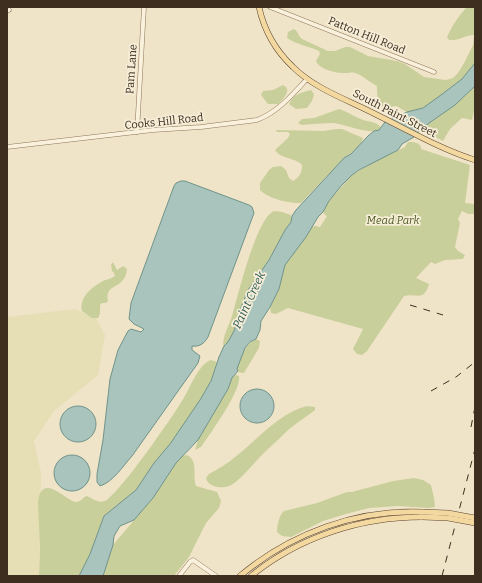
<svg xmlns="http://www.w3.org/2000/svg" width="482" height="583" viewBox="0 0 482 583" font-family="Bitter,serif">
  <rect width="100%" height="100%" fill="#f0e4c8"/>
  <path fill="#e6deb5" d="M75,309L96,318L105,335L98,375L54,411L34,441L41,473L39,576H7V317Z"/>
  <g fill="#c9cf9b">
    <path d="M467,7H475V63L462,79L445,92L423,108L407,112L396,106C393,106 389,109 387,108C377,107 377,93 377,86C370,83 361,74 355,73C352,72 350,73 346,73C338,74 318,69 316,61L320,54L319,51C308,46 297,45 287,38L288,32L294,29C298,31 298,36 302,39L328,51H335L345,47H350L368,56L397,61L405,64L424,77L446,80L453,78L458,73L464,63L473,45L474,35C465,35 460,41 449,40L447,37C452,26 459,15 467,7Z"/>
    <path d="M283,85C293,90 283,99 278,104H268L261,95L263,91L273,90Z"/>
    <path d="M475,86V106L472,120L462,118L450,129L443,141L422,130L424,129L422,128L455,105Z"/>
    <path d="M311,90L314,94L312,101L307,108L296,109L289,104C293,94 301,93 311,90Z"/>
    <path d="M339,109C348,112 355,117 363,120C370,122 378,122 381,128C373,137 345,124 333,123C323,123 312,124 302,125L298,123L302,119L314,118Z"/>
    <path d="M337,129H342L363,138C361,147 352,153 344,158L301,203C290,204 267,198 260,190V183L269,170L273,167L281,166L286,170L289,178L293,181C300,177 302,172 302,165C295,157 282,160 275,150L288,138L290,134L288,132H277L276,130L323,131Z"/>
    <path d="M408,142C414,142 418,142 421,147V149L470,165L465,203L475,204V214H468L462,211L458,219L460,223L455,247L458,251L465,255L463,259L445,260L435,264L431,262L416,278L429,284C424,302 417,293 404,296L367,351L362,355L357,354L353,349L363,329L288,308L276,314L271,313L270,307L279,289L285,265L311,228C314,225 316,226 320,227L327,216L325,215L323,212L329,201L352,175L385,156L399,150L405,147Z"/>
    <path d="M274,211L282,212L291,215V222L260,274L248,290L240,310L234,331L228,342L223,346C223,335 229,326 232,316C238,296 256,218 274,211Z"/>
    <path d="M113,262L117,270L123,266L127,269C125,291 104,282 108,301L106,303H102L100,305V314L98,318H92L82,311C79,297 92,287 103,281C107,279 111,279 115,276L114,273L112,271L111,265Z"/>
    <path d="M256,339L260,341L259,348L244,373C240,373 238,372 237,369C240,357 245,345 256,339Z"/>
    <path d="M211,360L217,362L211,381L200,400L170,444L154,463L136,490L104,516L90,554L79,576H39L40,548L38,503C41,470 67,502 76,502C81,502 83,497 87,496C95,500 99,504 107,500C124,484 138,464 152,445C163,429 176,412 186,394C191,385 200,363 211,360Z"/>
    <path d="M236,375L239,376C242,390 210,434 201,447L195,450L198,440L228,389L232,378Z"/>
    <path d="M307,406L315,407V410C305,418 294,424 285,433C279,439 272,445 265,452C256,460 240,482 229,486C221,489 208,487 206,478L209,474C218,469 227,464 235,457C257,440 279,413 307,406Z"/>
    <path d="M187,455C199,461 192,476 196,486L217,492L221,501L219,508L206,523L189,557L174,576H103L113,545L153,498L176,463L182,456Z"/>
    <path d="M414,478L423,480L431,485L434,498L435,507L428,508L398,506L369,508L346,514L323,521L291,537L282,536L277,532C277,526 279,515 284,511L317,503L347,492H352L393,481Z"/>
  </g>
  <g fill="#a9c4bc" stroke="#6f938a">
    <path d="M475,63V86L455,105L422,128L414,137L402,144L398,150L359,170L352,175L341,186L329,201L323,212L318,217L306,237L285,265L279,289L270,307L261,321L260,330L256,339L250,342L245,348L238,366L237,369L238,371L232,378L228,389L198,440L176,463L153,498L134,520L120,526L114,536L113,545L103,576H79L90,554L104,516L136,490L154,463L170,444L200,400L211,381L219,357L224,346L228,342L234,331L240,310L248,290L269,260L285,230L291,222L292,216L296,210L344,158L351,154L368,136L374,131L379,130L385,122L407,112L423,108L445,92L462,79Z"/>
    <path d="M181,181H185L249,205L252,207L254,213L208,337C204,344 199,347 192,346V350L200,356L198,363L132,456C123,466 113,482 100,486L97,482V474L103,440L110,379L118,350L128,331L131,329L141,332L144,329L134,324L129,319L131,303L174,186L176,183Z"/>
    <circle cx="257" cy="406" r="17"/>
    <circle cx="78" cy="424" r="18"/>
    <circle cx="72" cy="473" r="18"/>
  </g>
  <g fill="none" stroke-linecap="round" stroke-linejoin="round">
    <defs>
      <g id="minor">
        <path d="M270,7L434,72"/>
        <path d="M7,11L9,10"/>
        <path d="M137,132L144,7"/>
        <path d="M7,147L153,130L201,127L257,120C278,112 292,95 307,79"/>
        <path d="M179,576L190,562L193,560L216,576"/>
      </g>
      <g id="major">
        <path d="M259,7C264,30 276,51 293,67C315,89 348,100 375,114C408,130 440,149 475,160"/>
        <path d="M240,576C291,533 357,509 423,512"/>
        <path d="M251,576C299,537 360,517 422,517"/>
      </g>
    </defs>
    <use href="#minor" stroke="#8d765c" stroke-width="5"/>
    <use href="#major" stroke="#5b4430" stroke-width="6"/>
    <use href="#minor" stroke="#faf1dc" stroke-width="4"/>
    <use href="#major" stroke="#f3d9a0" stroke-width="5"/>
    <g stroke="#3d2e20" stroke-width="1" stroke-dasharray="7 7" stroke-linecap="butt">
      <path d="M410,305L443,315"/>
      <path d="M431,391L456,377L475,362"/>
      <path d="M471,427L475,407"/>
      <path d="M442,576L475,449"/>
    </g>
    <defs>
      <g id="major-bridge">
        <path d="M423,512L448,513L475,518"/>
        <path d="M422,517L448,518L475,523"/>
      </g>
    </defs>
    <use href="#major-bridge" stroke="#5b4430" stroke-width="6" stroke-linecap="butt"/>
    <use href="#major-bridge" stroke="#f3d9a0" stroke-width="5"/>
  </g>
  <g text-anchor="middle" stroke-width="3.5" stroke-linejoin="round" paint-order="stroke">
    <g font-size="11" fill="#3d2e20" stroke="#f7eed8">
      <text transform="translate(367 35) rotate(22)" y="4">Patton Hill Road</text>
      <text transform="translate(131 69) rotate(-86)" y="4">Pam Lane</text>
      <text transform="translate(395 113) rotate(27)" y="4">South Paint Street</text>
      <text transform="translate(164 121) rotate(-6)" y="4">Cooks Hill Road</text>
    </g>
    <g font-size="11" font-style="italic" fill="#4d5a26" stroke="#f7eed8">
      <text x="393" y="224">Mead Park</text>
    </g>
    <g font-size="12" font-style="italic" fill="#2f5d5a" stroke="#f7eed8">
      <text transform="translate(249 300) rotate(-65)" y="4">Paint Creek</text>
    </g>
  </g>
  <rect width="482" height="583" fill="none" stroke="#3d2e20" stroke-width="16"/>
</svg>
